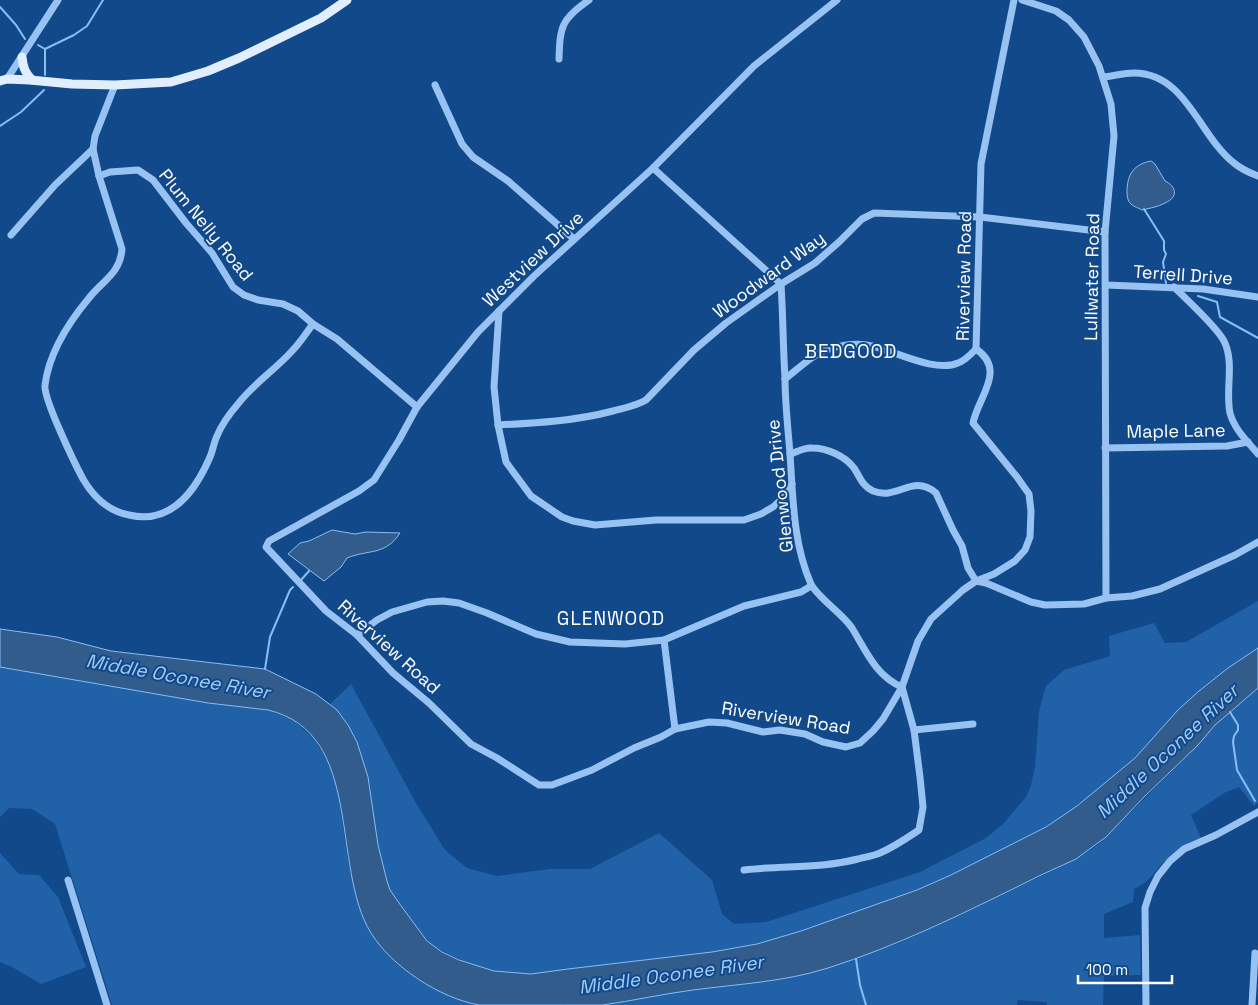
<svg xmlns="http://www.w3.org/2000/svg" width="1258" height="1005" viewBox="0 0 1258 1005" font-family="'Space Grotesk',sans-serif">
  <rect width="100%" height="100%" fill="#11498a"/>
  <g fill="#2061a8">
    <path d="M1258,601V648L1228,668L1199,691L1178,710L1135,758L1077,806L1046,827L951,875L917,890L801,931L766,942L712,952L568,969L541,974L503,973L467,963L434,947L415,926L390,890L384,872L376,836L370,786L357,742L343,717L330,704L351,684L416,803L445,850L467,868L497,876L550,869H590L659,833L712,880L722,914L734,924L766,922L920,872L986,838L1003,824L1026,797L1031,785L1035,767L1039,711L1046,686L1064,670L1110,656L1109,636L1154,623L1165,643L1186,642Z"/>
    <path d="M0,667L208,703L271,711L294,720L314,739L330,765L338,792L349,866L482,1005H112L55,824L32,809L9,808L0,817Z"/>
    <path d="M1258,688V803L1254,806L1239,787L1224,793L1191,815L1201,838C1186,844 1175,851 1164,862C1152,874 1151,881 1134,889L1133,902L1104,914V938L1140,935L1141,975L1104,976L1103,1005H1047L1046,1002L1018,1000L1017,1005H601L672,993L783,979L820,970L899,943L967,912L1076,859L1099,844L1198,745L1215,725Z"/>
    <path d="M0,853L19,874L39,875L58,897L86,967L41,984L12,967L0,962Z"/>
  </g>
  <g fill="#325c8c" stroke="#88bef5">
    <path d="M1151,161L1155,164L1165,181C1176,186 1179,197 1165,203C1158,207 1150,208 1142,210C1139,208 1134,207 1131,204C1127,201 1127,194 1127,189C1128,173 1135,164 1151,161Z"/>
    <path d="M332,530L355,534L366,532L400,533C385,556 369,549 347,558L341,567L324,581L288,554L300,543L309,541Z"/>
    <path d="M0,629L57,637L111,651L265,669L316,694L337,710L348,725L357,742L368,777L378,845L387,881L390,890L399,903L427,941L442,952L459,960L494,971L531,974L568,969L712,952L757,944L801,931L917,890L951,875L1046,827L1077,806L1135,758L1178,710L1199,691L1228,668L1258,648V688L1215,725L1198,745L1144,797L1106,837L1076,859C1059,867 1042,874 1025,883C960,915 897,946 828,968C784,982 738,984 693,990C662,994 632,1001 602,1005C577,1005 550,1005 525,1005C510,1005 494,1005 479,1005C440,998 392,967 371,933C330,867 365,733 268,710L208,703L0,667Z"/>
  </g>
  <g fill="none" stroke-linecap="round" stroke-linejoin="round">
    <g stroke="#88bef5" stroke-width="2">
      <path d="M0,7L16,25L25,39"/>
      <path d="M38,45L45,49"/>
      <path d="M45,49L74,35L87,26L103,0"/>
      <path d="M45,49V75"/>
      <path d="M0,126L21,112L44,90"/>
      <path d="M1144,209L1164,241V250L1166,254L1163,262L1166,283"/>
      <path d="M1198,296L1217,302L1220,317L1258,338"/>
      <path d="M301,580L309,571"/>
      <path d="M265,669L270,637L290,590L293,587"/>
      <path d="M1230,712L1238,725V730L1234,736L1233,742L1237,770L1255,801"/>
      <path d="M856,959L860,985L866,1005"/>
    </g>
    <g stroke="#97c2f1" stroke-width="7">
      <path d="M837,0L754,66L653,168L534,276L478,332L417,407L399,440L374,480L359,491L269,541L266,547L326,611L357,635L393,673L429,703L471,744L497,758L539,785H552L592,770L634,748L661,737L675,729L709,722L727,723L763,732L780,730L805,734L823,742L846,747L860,743L873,731L883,719L902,687L918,641L931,619L963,590L976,581L994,574L1015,561L1025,550L1030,537L1031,511L1029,494L1017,477L973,423C978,397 1007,370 976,349"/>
      <path d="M1022,0L1056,11L1069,20L1084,37L1099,66L1111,104L1114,136L1105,232L1106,598"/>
      <path d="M559,59C560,27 561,19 589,0"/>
      <path d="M1103,77C1113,76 1124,73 1134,73C1186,73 1199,136 1234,163C1241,169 1250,173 1258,176"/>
      <path d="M7,79L58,0"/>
      <path d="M115,85L95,136L93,149L99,176L122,249C120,274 103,280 89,298C69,322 49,353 45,385C43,398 75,464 83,479C94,498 108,511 129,515C171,525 195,492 210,457C213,450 214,442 217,436C222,424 230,413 238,404C253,384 275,370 292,351C300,343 306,333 313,324"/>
      <path d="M435,85L462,144L473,157L508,181L574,239"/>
      <path d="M653,168L781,284C783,315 783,346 785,378C785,403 788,428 790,454C793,497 793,544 811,584C817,597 843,614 852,628C866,651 876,676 902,687L914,730L920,777L923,807L919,830C907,838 894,847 880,853C873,856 865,857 858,859C818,869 783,865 744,870"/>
      <path d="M99,176L110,172L138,170L153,180L186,223L212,253L233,287L244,295L258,300L283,304L298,311L313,324L337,339L417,407"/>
      <path d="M11,235L55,185L93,149"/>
      <path d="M1106,285L1203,289L1258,297"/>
      <path d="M1174,287C1187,300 1216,326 1224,341C1235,363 1225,390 1230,413C1234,429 1248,442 1258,454"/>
      <path d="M499,311L494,387L498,425L506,462L531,496L562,517L573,521L595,525L656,520H744L761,514L773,507L784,497L792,484"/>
      <path d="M976,349L981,164L1014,0"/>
      <path d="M785,379C798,369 814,353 829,349C842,345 859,343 872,346C895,351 935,373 958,363C965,361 971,354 976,349"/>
      <path d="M498,425C537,423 575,421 613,411C624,408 636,406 646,400L694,350L726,323L781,284L815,263L839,242L862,219L874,213L980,217L1105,232"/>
      <path d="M1105,448L1227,446L1248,442"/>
      <path d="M790,454C797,452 805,447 812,448C827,448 845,456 854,468C860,477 862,486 873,491C898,501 912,473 936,493L953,530L962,546L968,568L976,581L986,583L1031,602L1045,605L1084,604L1106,598L1132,596L1160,589L1235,555L1258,542"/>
      <path d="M357,635L377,620L392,612L427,602L443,601L459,603L487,613L536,634L570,642L625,644L664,640L744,606L801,592L811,586"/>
      <path d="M664,640L675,729"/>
      <path d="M914,730L973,724"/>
      <path d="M68,880L107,1005"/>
      <path d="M1146,1005L1145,908L1150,892L1158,876L1170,861L1184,849L1216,835L1258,812"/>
      <path d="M1252,1005L1255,953"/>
    </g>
    <g stroke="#e1eeff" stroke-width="9">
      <path d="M22,57C23,67 25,73 32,80"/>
      <path d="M0,81L7,79L30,80L72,84L115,85L171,82L208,71L239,58L321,18L347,0"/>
    </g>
  </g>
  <g text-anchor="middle" stroke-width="4" stroke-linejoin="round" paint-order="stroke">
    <g font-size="18" fill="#fff" stroke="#11498a">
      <text transform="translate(206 225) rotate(51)" y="6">Plum Nelly Road</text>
      <text transform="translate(533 259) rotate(-43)" y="6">Westview Drive</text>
      <text transform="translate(769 275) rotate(-36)" y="6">Woodward Way</text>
      <text transform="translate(1183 275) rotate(4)" y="6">Terrell Drive</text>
      <text transform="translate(964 276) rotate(-89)" y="6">Riverview Road</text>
      <text transform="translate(1092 277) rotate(-89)" y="6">Lullwater Road</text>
      <text transform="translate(1176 431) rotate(-1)" y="6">Maple Lane</text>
      <text transform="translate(780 486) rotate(-96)" y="6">Glenwood Drive</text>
      <text transform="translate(389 647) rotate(42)" y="6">Riverview Road</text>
      <text transform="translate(786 718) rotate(9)" y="6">Riverview Road</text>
    </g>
    <g font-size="19" letter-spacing="1" fill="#fff" stroke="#11498a">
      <text x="851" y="358">BEDGOOD</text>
      <text x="611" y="625">GLENWOOD</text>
    </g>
    <g font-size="19" font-style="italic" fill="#a3ccf9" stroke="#11498a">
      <text transform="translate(178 676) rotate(10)" y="7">Middle Oconee River</text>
      <text transform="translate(1167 751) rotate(-43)" y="7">Middle Oconee River</text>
      <text transform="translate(671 974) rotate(-8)" y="7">Middle Oconee River</text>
    </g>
  </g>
  <path d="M1078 975v8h94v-8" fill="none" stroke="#ffffff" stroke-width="2.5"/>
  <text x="1086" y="975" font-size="15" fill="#ffffff" stroke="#11498a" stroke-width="4" paint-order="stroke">100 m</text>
</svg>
